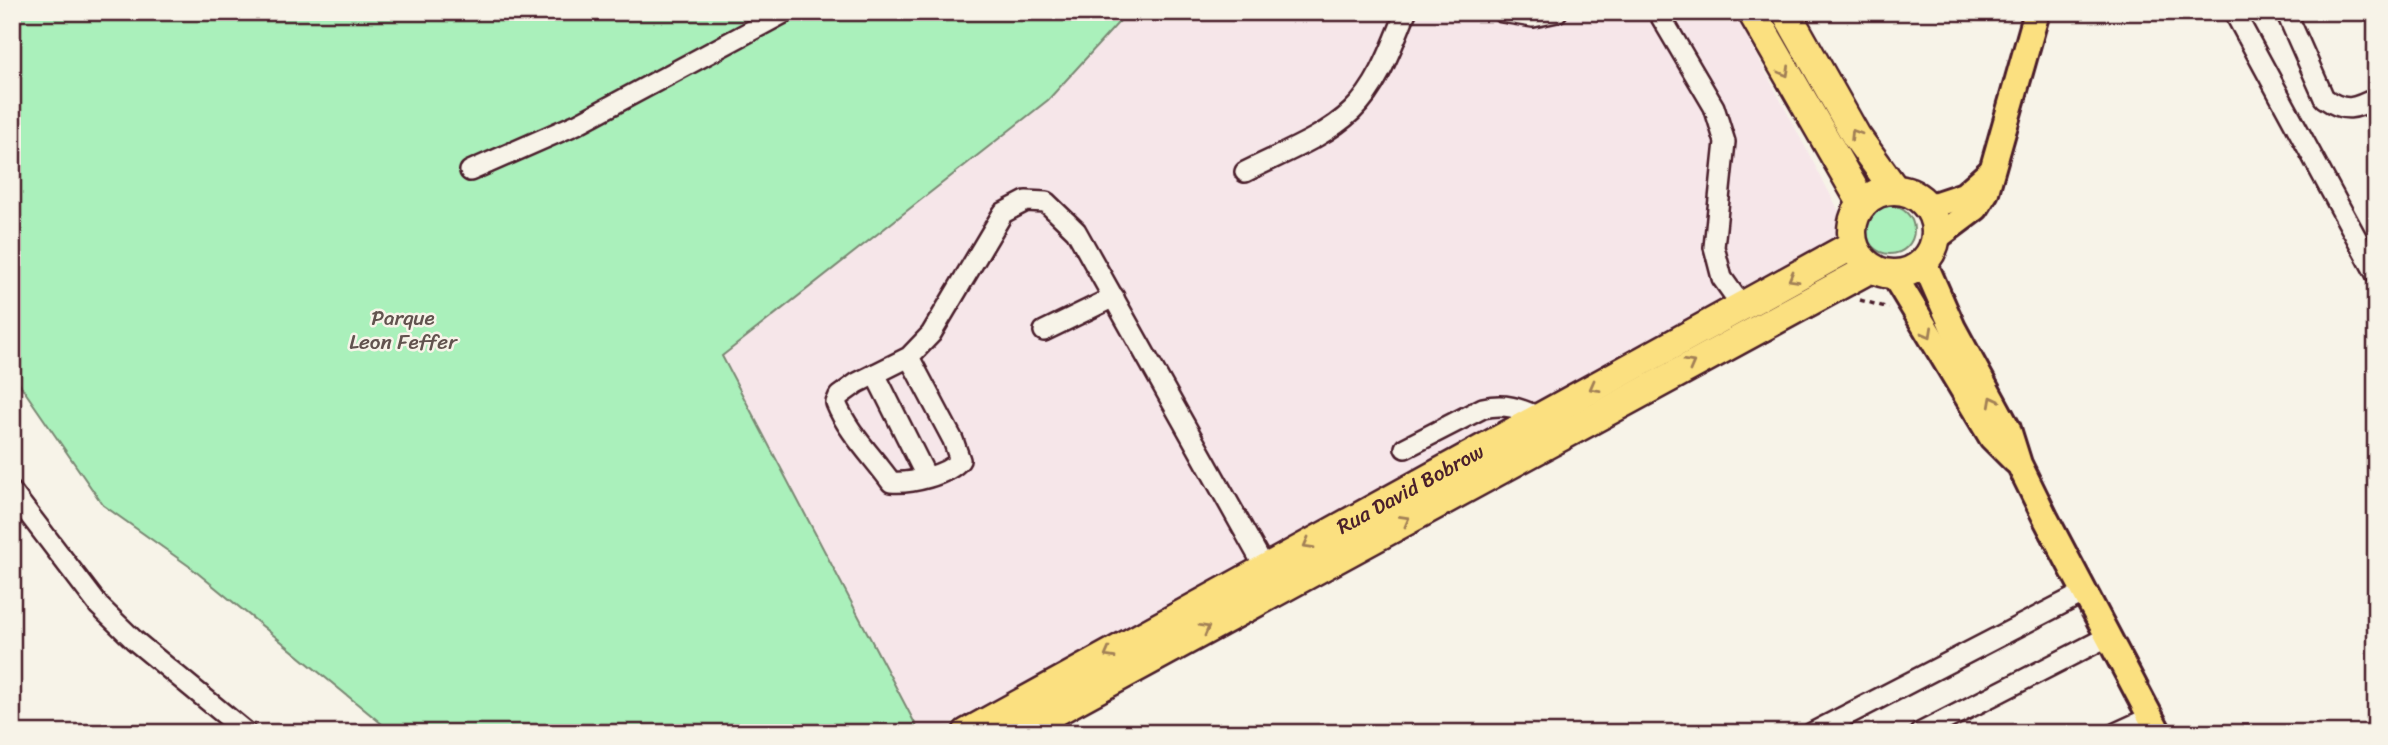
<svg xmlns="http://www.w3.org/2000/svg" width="2388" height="745" viewBox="0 0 2388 745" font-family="Sriracha,sans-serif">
  <rect width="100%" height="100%" fill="#f7f3e8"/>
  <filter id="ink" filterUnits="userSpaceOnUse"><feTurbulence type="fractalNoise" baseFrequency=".0143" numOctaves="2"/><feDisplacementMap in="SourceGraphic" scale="14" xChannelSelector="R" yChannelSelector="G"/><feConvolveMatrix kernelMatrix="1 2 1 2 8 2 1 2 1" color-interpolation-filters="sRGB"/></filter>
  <g filter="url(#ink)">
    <path fill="#f6e6e9" d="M1128,12H1734L1839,211L1842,226L1836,241L1822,251L932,733H920L722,356L1048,100Z"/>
    <g fill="#aaf0bb" stroke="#7a8873" stroke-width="2">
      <path d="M12,12H1128L1048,100L722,356L920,733H393L189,566L103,505L12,373Z"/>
      <circle cx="1890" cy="230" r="24"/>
    </g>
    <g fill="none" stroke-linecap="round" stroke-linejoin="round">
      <defs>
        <g id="minor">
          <path d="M1502,12L1533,17L1557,12"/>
          <path d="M1658,12L1714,107L1725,142L1714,247L1722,278L1742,306"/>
          <path d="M2234,12L2376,274"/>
          <path d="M2286,12L2324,98C2345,113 2355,109 2376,98"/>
          <path d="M470,171L577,124L786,12"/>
          <path d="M1245,172C1280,154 1324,138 1352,111C1379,85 1392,46 1406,12"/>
          <path d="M1044,331L1114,297"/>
          <path d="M909,357L953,440L960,460C948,475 910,484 891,482C873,457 847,431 836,403L839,396L857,383L909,357L931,334L1003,213L1026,201L1046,202L1076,231L1265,568"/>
          <path d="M875,374L926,476"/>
          <path d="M1405,448L1483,408C1505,403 1519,408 1539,417"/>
          <path d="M12,492L99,606L134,640L247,733"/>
          <path d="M1812,733L2085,592"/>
          <path d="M1920,733L2109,636"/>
          <path d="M2116,733L2151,717"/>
        </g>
        <g id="major">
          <path d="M1928,207L1964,195L1990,172"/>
          <path d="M1936,238L1976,208L1986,192L2037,12"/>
          <path d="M1924,262L1953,328L2008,429L2019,464L2046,519L2159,733"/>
          <path d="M1893,274L1992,438L2015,461"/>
        </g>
        <g id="highway">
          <path d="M1752,12L1862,203"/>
          <path d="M1786,12L1856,136L1895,190"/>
          <circle cx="1894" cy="232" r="42"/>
          <path id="s1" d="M967,733L1853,245"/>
          <path d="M1016,733L1871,268"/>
        </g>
      </defs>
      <use href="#minor" stroke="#4a1f2b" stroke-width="24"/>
      <use href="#major" stroke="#4a1f2b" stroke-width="30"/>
      <use href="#highway" stroke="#4a1f2b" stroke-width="33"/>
      <path stroke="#4a1f2b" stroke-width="3.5" stroke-dasharray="5 5" stroke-linecap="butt" d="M1860,300L1889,308"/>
      <use href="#minor" stroke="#f7f3e8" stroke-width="19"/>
      <use href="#major" stroke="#fbe080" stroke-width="24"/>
      <use href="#highway" stroke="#fbe080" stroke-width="28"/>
    </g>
    <defs><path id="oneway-chevron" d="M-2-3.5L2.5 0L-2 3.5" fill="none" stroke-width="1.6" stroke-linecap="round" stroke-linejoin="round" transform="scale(1.75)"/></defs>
    <g stroke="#a28056">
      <use href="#oneway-chevron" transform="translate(1785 72) rotate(61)"/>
      <use href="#oneway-chevron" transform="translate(1855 134) rotate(-122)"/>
      <use href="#oneway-chevron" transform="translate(1793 278) rotate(151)"/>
      <use href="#oneway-chevron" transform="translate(1928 333) rotate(61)"/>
      <use href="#oneway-chevron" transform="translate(1690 364) rotate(-29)"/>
      <use href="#oneway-chevron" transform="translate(1594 387) rotate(151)"/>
      <use href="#oneway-chevron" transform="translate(1993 401) rotate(-118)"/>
      <use href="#oneway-chevron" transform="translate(1405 520) rotate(-29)"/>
      <use href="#oneway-chevron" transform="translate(1308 544) rotate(151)"/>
      <use href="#oneway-chevron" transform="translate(1205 629) rotate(-29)"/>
      <use href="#oneway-chevron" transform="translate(1109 654) rotate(151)"/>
    </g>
  </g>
  <g text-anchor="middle" stroke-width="5" stroke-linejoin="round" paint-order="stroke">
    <g font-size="21" fill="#62534f" stroke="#f7f3e8">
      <text x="403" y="325">Parque<tspan x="403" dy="24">Leon Feffer</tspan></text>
    </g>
    <g font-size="21" fill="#4a1f2b" stroke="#f7f3e8">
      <text dy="7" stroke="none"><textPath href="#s1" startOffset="506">Rua David Bobrow</textPath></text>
    </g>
  </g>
  <rect width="2388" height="745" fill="none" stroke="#f7f3e8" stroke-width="42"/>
  <rect x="21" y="21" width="2346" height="703" fill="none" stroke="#4a1f2b" stroke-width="2.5" filter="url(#ink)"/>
</svg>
